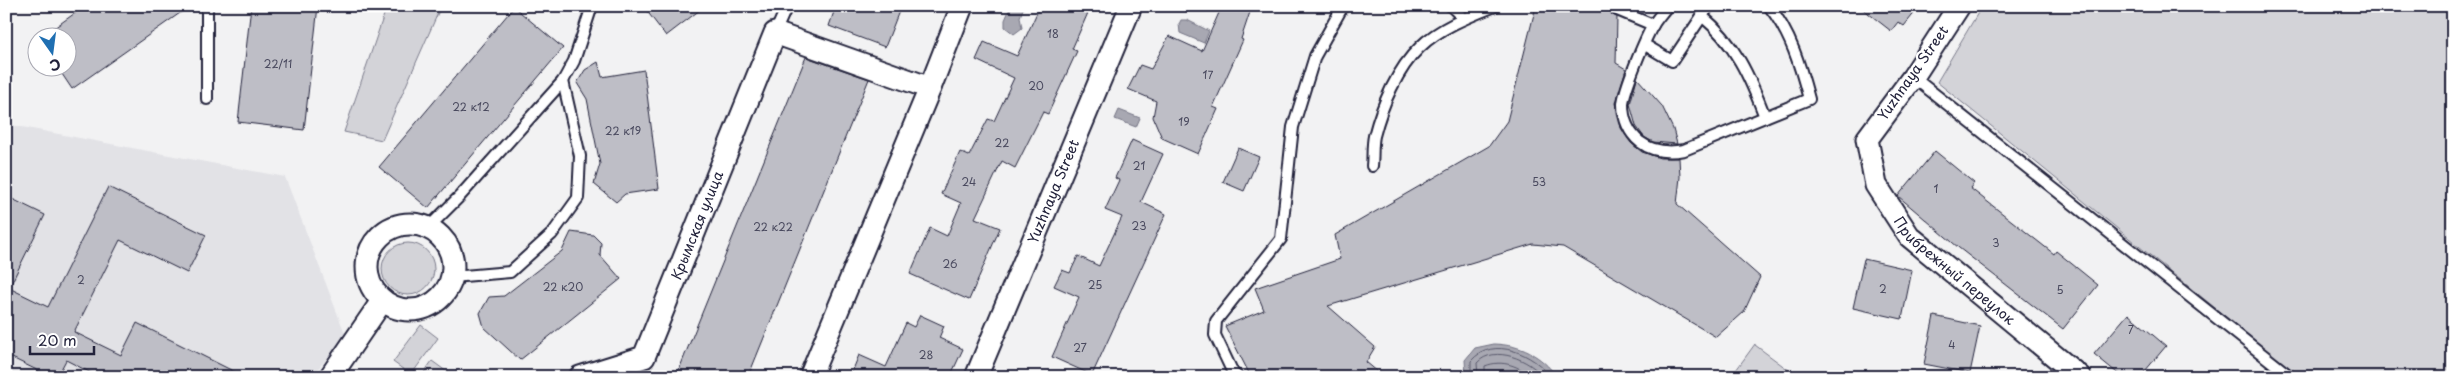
<svg xmlns="http://www.w3.org/2000/svg" width="2459" height="383" viewBox="0 0 2459 383" font-family="'Playpen Sans',sans-serif">
  <rect width="100%" height="100%" fill="#f2f2f3"/>
  <filter id="ink" filterUnits="userSpaceOnUse"><feTurbulence type="fractalNoise" baseFrequency=".02" numOctaves="2"/><feDisplacementMap in="SourceGraphic" scale="10" xChannelSelector="R" yChannelSelector="G"/><feConvolveMatrix kernelMatrix="1 2 1 2 8 2 1 2 1" color-interpolation-filters="sRGB"/></filter>
  <g filter="url(#ink)">
    <path fill="#e2e2e6" d="M6,124L285,177L346,336L311,377H6Z"/>
    <g fill="#d3d3d8" stroke="#7a7a8a">
      <path d="M387,6H441L382,140L344,132Z"/>
      <path d="M1982,6H2453V377H2300L1937,82Z"/>
      <circle cx="408" cy="269" r="26"/>
      <path d="M421,325L438,338L411,375L393,362Z"/>
      <path d="M1755,344V345L1798,377H1731Z"/>
      <path d="M432,361L454,377H421Z"/>
    </g>
    <g fill="#a8a8b2" stroke="#727282">
      <path d="M1011,6H1024L1020,17L1022,28L1014,34L1005,27V20Z"/>
      <path d="M1181,20H1187L1209,31L1204,43L1180,33L1179,24Z"/>
      <path d="M1119,110L1140,118L1136,127L1115,119Z"/>
      <path d="M1494,344C1521,345 1541,355 1557,377H1466L1465,360L1475,348Z"/>
    </g>
    <g fill="none" stroke-linecap="round" stroke-linejoin="round">
      <g stroke="#58586b" stroke-width="1">
        <path d="M1471,377V361C1493,335 1534,354 1551,377"/>
        <path d="M1478,377L1477,363C1494,344 1531,360 1543,377"/>
        <path d="M1485,377V366C1503,359 1518,366 1533,377"/>
      </g>
    </g>
    <g fill="#bebec6" stroke="#22223b">
      <path d="M85,6H190L72,89L58,68H68V38H40Z"/>
      <path d="M251,6H318L304,130L238,122Z"/>
      <path d="M643,6H705L666,36Z"/>
      <path d="M836,6H901L885,47L829,26Z"/>
      <path d="M1040,6H1091L1072,49L1077,51L1048,114L1043,112L1015,168L1002,161L975,218L1000,228L969,300L910,274L930,228L947,236L961,203L941,194L960,152L969,156L988,119L994,121L1014,78L976,60L984,42L1017,56Z"/>
      <path d="M1222,6H1245L1250,12L1241,39L1243,40L1213,107L1218,109L1198,154L1162,138L1153,117L1156,101L1128,89L1140,65L1151,69L1169,36L1202,51Z"/>
      <path d="M1536,6H1611V14L1617,17L1616,63L1626,69L1616,103L1621,128L1631,143L1642,152L1660,158H1679L1680,177L1677,204L1760,277L1744,312L1716,337L1563,247L1533,244L1328,306L1375,347L1366,362L1384,377H1266L1262,372L1251,377L1225,326L1264,310L1255,288L1340,259L1335,235L1489,146L1507,121Z"/>
      <path d="M1859,6H1920L1904,26L1898,22L1891,31Z"/>
      <path d="M514,7L563,48L428,208L379,167Z"/>
      <path d="M806,57L869,79L748,377H676Z"/>
      <path d="M598,62L602,77L644,70L659,189L625,194L616,202L594,184L600,164L587,99L577,83L585,70Z"/>
      <path d="M1637,78L1662,106L1673,129L1677,144L1653,142L1644,137L1636,126L1630,104Z"/>
      <path d="M1132,140L1163,154L1141,202L1166,214L1092,375L1052,357L1079,297L1054,286L1062,270L1070,273L1078,256L1099,266L1122,217L1105,210L1119,180L1115,178Z"/>
      <path d="M1238,148L1259,157L1244,191L1223,182Z"/>
      <path d="M1935,151L1974,183L1970,188L2054,254L2056,251L2098,285L2063,329L1959,248L1898,196Z"/>
      <path d="M108,187L206,235L187,273L120,240L74,332L121,355L137,323L245,377H99L66,360L57,377H51L6,355V196L45,215L9,288L48,307Z"/>
      <path d="M571,232L593,235L601,243L600,255L621,279L520,360L484,327L480,313L489,297L504,296L562,251Z"/>
      <path d="M1864,259L1912,270L1902,319L1853,308Z"/>
      <path d="M2128,314L2166,346L2140,377H2122L2094,354Z"/>
      <path d="M920,315L944,326L939,338L963,349L950,377H850L859,355L886,367L906,323L914,327Z"/>
      <path d="M1934,316L1980,326L1970,373L1924,364Z"/>
    </g>
    <g fill="none" stroke-linecap="round" stroke-linejoin="round">
      <defs>
        <g id="lane">
          <path d="M207,6V99"/>
          <path d="M1451,6L1463,18"/>
          <path d="M1667,6C1663,12 1657,18 1653,25C1645,39 1624,89 1623,104C1623,119 1629,133 1640,142C1653,152 1668,153 1684,150L1809,99C1800,65 1791,34 1769,6"/>
          <path d="M1709,6L1702,16C1735,43 1750,77 1765,117"/>
          <path d="M1617,10L1653,25"/>
          <path d="M775,33L787,6"/>
          <path d="M1645,45L1672,61L1702,16"/>
          <path d="M1913,77L2291,377"/>
          <path d="M1372,166C1373,157 1372,145 1374,136C1382,105 1397,69 1420,47C1439,28 1470,16 1495,6"/>
          <path d="M428,228L460,196L563,81L574,61L592,6"/>
          <path d="M452,277L510,272L552,234L578,198L580,156L563,81"/>
          <path d="M1238,377L1233,373L1215,335L1216,321L1281,239L1293,127L1315,56L1343,6"/>
        </g>
        <g id="street">
          <path id="s1" d="M1959,6L1913,77L1867,139L1876,185L1909,236L2080,377"/>
          <circle cx="410" cy="267" r="43"/>
          <path d="M330,377L382,301"/>
          <path id="s2" d="M580,377L644,357L775,33L930,88"/>
          <path d="M810,377L930,88L962,6"/>
          <path id="s3" d="M976,377L1131,6"/>
        </g>
      </defs>
      <use href="#lane" stroke="#22223b" stroke-width="14"/>
      <use href="#street" stroke="#22223b" stroke-width="25"/>
      <use href="#lane" stroke="#fff" stroke-width="10"/>
      <use href="#street" stroke="#fff" stroke-width="21"/>
    </g>
  </g>
  <g text-anchor="middle" stroke-width="4.5" stroke-linejoin="round" paint-order="stroke">
    <g font-size="11" fill="#49495e">
      <text x="1053" y="38">18</text>
      <text x="278" y="68">22/11</text>
      <text x="1208" y="79">17</text>
      <text x="1036" y="90">20</text>
      <text x="471" y="111">22 к12</text>
      <text x="1184" y="126">19</text>
      <text x="623" y="135">22 к19</text>
      <text x="1002" y="147">22</text>
      <text x="1139" y="170">21</text>
      <text x="969" y="186">24</text>
      <text x="1539" y="186">53</text>
      <text x="1936" y="193">1</text>
      <text x="1139" y="230">23</text>
      <text x="773" y="231">22 к22</text>
      <text x="1996" y="247">3</text>
      <text x="950" y="268">26</text>
      <text x="81" y="284">2</text>
      <text x="1095" y="289">25</text>
      <text x="563" y="291">22 к20</text>
      <text x="1883" y="293">2</text>
      <text x="2060" y="294">5</text>
      <text x="2131" y="334">7</text>
      <text x="1952" y="349">4</text>
      <text x="1080" y="352">27</text>
      <text x="926" y="359">28</text>
    </g>
    <g font-size="14" fill="#22223b" stroke="#fff">
      <text transform="translate(1913 73) rotate(-55)" y="5">Yuzhnaya Street</text>
      <text dy="5" stroke="none"><textPath href="#s3" startOffset="201">Yuzhnaya Street</textPath></text>
      <text dy="5" stroke="none"><textPath href="#s2" startOffset="209">Крымская улица</textPath></text>
      <text dy="5" stroke="none"><textPath href="#s1" startOffset="326">Прибрежный переулок</textPath></text>
    </g>
  </g>
  <rect width="2459" height="383" fill="none" stroke="#fff" stroke-width="25"/>
  <rect x="12" y="12" width="2434" height="358" fill="none" stroke="#22223b" stroke-width="2" filter="url(#ink)"/>
  <g transform="translate(52 52) rotate(166)"><circle r="24" fill="#ffffff" stroke="#a7a7b1"/>
  <path d="M0-4L9 19L0 12L-9 19Z" fill="#1f6fb2"/>
  <text y="-8" font-size="14" font-weight="bold" text-anchor="middle" fill="#22223b">С</text>
  </g>
  <path d="M30 346v8h64v-8" fill="none" stroke="#22223b" stroke-width="2.5"/>
  <text x="38" y="346" font-size="15" fill="#22223b" stroke="#ffffff" stroke-width="4" paint-order="stroke">20 m</text>
</svg>
